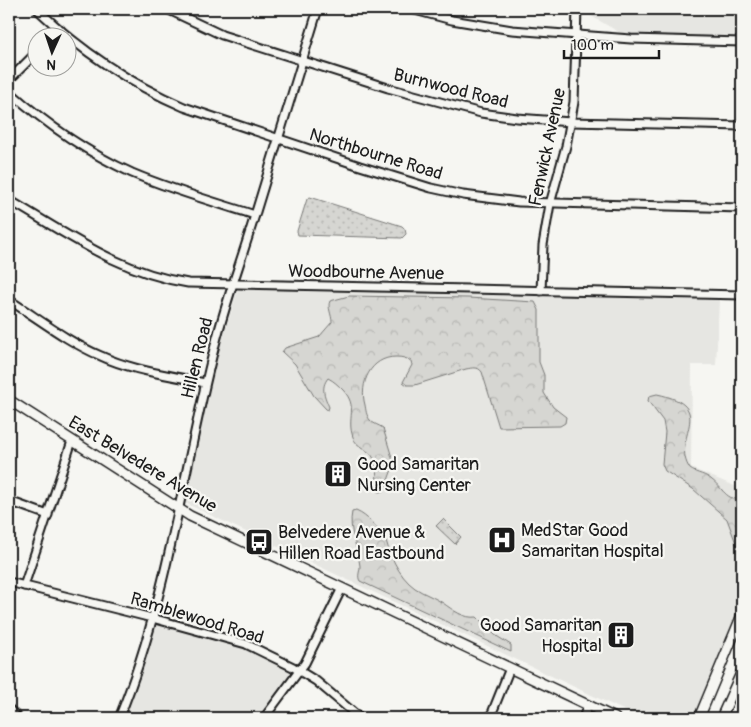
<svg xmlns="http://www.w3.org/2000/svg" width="751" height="727" viewBox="0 0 751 727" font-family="Pangolin,sans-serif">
  <defs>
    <pattern id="grass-dots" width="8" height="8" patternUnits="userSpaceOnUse" patternTransform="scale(1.25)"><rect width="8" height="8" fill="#d6d6d2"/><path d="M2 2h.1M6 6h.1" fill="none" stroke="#b7b7b4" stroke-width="1.8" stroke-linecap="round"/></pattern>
    <pattern id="forest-crowns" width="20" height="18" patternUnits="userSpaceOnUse" patternTransform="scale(1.25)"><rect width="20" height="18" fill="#d6d6d2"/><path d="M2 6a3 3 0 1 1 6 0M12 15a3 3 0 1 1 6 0" fill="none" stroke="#b7b7b4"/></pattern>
  </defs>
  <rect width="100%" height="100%" fill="#f6f6f2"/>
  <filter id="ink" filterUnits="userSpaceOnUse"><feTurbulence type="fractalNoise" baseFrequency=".02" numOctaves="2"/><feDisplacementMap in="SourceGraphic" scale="10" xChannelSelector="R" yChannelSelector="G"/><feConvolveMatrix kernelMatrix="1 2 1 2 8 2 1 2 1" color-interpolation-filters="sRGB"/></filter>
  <g filter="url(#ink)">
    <g fill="#e6e6e2">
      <path d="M579,9H742V42L631,39Z"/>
      <path d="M238,289L719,300L716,365H692L691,468L742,489V601L693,718H640L185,503L213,369Z"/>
      <path d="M153,611L240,637L298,663L257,718H115Z"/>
    </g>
    <g fill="url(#grass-dots)" stroke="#797977">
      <path d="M310,197L402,226L405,229L406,234L402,238L298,235L297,231L307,199Z"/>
      <path d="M443,519L461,537L455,544L436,526Z"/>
    </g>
    <g fill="url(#forest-crowns)" stroke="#797977">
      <path d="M349,296L468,298L535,302L539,310V362L544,375V393L553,407L566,417L565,423L560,426L499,427L482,372C478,366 472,368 466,369L415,385H407L403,382L412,365L411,361C406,358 402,357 396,357C370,357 359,384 365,405C366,410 366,415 370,420C373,424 379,425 383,428L394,464L384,491L378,492L377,490C376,481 378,468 374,459C370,449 356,448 353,437C346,418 359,407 343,390C338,385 334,381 328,378C320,388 325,397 329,407L328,410L326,409L314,396L295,364L282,352L285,348L319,337L332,322C332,315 327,307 330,301Z"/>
      <path d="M657,394C720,407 669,438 690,469C697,474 706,474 712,480C723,488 726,501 742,499V553L737,546L727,519L693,489L665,471L662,464L665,432L663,421L648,401L649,396Z"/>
      <path d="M356,511C370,517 372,526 384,532C388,552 398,576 415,588C424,594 434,597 443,603C453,610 464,619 477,617L495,635L511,645V652L360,581C357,576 360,572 360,566C358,548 348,529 352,512Z"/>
    </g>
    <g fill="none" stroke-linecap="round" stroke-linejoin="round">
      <defs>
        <g id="minor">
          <path d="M37,9C81,51 128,83 184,107L360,166L431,188L463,195L519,202L742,208"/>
          <path d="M167,9L222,35L388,88L481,113L517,118L571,122L742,126"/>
          <path d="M411,9L452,20L512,30L631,39L742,42"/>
          <path d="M51,38L60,29"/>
          <path d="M9,80L38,51"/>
          <path d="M9,91C45,123 88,153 132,173C172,190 214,202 255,215"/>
          <path d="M9,200C66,233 120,273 188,283L742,295"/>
          <path d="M541,291L543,245L550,204L566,146L574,102L577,9"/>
          <path d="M9,300C39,319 68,342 101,356C133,371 171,375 205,383"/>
          <path d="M9,501L48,515"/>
          <path d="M9,582L152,618L246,644L293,667L316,681L360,718"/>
          <path d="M24,586L72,441"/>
          <path d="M9,709L18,718"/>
          <path d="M119,718C168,599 183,469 215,345C226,301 242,258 255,215C276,146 297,77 318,9"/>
          <path d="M264,718L305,663L342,588"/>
          <path d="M490,718L510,668"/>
          <path d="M583,718L588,705"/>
        </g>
        <g id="major">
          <path d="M9,400L190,516L615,718"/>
          <path d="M699,718L742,615"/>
          <path d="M721,718L742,671"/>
        </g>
      </defs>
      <use href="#minor" stroke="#1c1c1c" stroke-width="11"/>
      <use href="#major" stroke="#1c1c1c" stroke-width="12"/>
      <use href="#minor" stroke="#f6f6f2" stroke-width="7"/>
      <use href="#major" stroke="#f6f6f2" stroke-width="9"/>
    </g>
  </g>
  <defs>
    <symbol id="building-square" viewBox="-11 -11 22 22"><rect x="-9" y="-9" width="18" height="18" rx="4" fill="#1c1c1c" stroke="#f6f6f2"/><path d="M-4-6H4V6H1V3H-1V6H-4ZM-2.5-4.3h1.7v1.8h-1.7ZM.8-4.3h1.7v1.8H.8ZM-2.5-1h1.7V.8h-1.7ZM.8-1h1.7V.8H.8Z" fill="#fff"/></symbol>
    <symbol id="hospital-square" viewBox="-11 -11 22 22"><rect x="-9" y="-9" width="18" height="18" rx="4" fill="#1c1c1c" stroke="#f6f6f2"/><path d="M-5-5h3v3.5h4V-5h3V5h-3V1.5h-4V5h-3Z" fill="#fff"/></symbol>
    <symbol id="bus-square" viewBox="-11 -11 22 22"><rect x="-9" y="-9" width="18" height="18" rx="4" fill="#1c1c1c" stroke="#f6f6f2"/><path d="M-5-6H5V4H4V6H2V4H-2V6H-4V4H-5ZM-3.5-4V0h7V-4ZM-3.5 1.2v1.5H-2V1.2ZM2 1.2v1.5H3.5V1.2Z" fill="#fff"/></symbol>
  </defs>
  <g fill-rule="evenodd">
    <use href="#building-square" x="322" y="458" width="32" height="32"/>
    <use href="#hospital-square" x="486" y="524" width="32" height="32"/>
    <use href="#bus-square" x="243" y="526" width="32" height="32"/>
    <use href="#building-square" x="605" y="619" width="32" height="32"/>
  </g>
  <g text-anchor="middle" stroke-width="4.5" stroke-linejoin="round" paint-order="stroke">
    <g font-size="18" fill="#1c1c1c" stroke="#f6f6f2">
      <text transform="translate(451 88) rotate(14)" y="6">Burnwood Road</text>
      <text transform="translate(547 147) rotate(-78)" y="6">Fenwick Avenue</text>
      <text transform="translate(376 154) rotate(17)" y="6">Northbourne Road</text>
      <text transform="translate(366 272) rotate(1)" y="6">Woodbourne Avenue</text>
      <text transform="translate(197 358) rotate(-76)" y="6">Hillen Road</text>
      <text transform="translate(143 464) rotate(31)" y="6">East Belvedere Avenue</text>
      <text transform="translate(197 618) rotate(17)" y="6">Ramblewood Road</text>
    </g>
    <g font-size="18" fill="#1c1c1c" stroke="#f6f6f2" text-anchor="start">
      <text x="357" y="470">Good Samaritan<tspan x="357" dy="21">Nursing Center</tspan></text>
      <text x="521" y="536">MedStar Good<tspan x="521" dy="21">Samaritan Hospital</tspan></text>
      <text x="278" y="538">Belvedere Avenue &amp;<tspan x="278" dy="21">Hillen Road Eastbound</tspan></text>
      <text x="602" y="631" text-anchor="end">Good Samaritan<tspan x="602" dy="21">Hospital</tspan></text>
    </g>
  </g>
  <rect width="751" height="727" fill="none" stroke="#f6f6f2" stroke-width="30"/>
  <rect x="15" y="15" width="721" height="697" fill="none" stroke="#1c1c1c" stroke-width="2" filter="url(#ink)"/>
  <g transform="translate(52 52) rotate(183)"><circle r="24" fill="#f6f6f2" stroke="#9f9f9c"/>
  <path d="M0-4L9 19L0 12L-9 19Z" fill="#1c1c1c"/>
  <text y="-8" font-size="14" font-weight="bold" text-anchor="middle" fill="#1c1c1c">N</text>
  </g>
  <path d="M564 50v8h95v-8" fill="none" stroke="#1c1c1c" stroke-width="2.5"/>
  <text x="571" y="50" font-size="15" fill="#1c1c1c" stroke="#f6f6f2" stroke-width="4" paint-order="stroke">100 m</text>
</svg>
